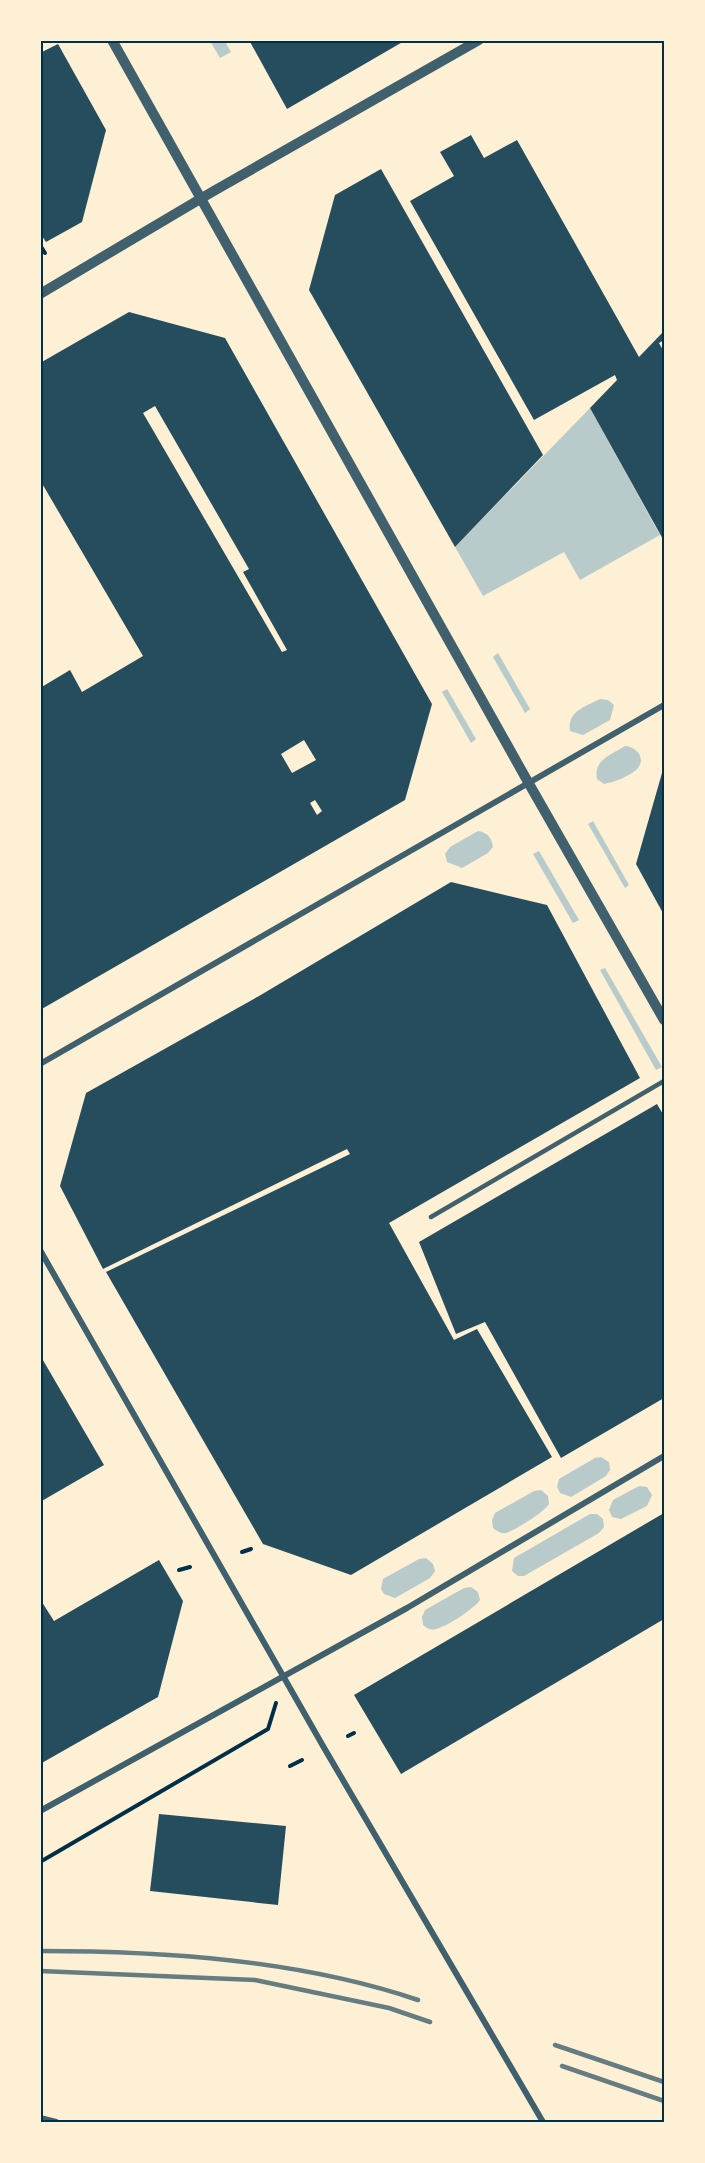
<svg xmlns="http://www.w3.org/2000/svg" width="705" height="2163" viewBox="0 0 705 2163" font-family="'IBM Plex Sans',sans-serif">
  <rect width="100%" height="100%" fill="#fdf0d5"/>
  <g fill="#b9caca">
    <path d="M210,41H225L231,52L220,58Z"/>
    <path d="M590,408L660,535L580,580L564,552L483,596L455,547Z"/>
    <path d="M498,653L530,709L525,713L493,657Z"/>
    <path d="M447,689L476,739L471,743L442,692Z"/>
    <path d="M600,699L608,700L614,705L610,720L583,735L570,731C567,711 585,707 600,699Z"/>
    <path d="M625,746C638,747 647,760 636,770C628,777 614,782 604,784L597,779C593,760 611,755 625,746Z"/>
    <path d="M593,821L629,885L625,888L588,824Z"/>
    <path d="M478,831C488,833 491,837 493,847L488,853L462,868L447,862L445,854L450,847Z"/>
    <path d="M539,851L579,920L573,923L533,854Z"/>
    <path d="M605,968L662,1067L656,1070L600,970Z"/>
    <path d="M601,1457L609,1462L610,1470L606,1476L571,1497L560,1493L557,1487L559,1479L595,1458Z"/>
    <path d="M639,1486L647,1487L652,1495L647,1506L621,1519L612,1517L609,1510L613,1500Z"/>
    <path d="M541,1490L548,1496L549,1504C544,1512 516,1530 506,1533C501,1534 497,1531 493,1528L492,1520L495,1513L534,1491Z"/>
    <path d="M590,1514H597L603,1519L604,1527L599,1533L524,1576H518L512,1571L514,1558Z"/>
    <path d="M426,1558L433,1564L435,1571L430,1578L395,1598L384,1594L381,1589L383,1579L419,1559Z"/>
    <path d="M471,1587L478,1592L480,1600C474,1609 446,1627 436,1629C431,1631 427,1628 423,1625L422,1617L425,1610L464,1588Z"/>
  </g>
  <g fill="#264d5e" fill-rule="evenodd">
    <path d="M249,40H406L287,109Z"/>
    <path d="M58,44L106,130L82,222L46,242L40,233V53Z"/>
    <path d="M471,135L484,158L517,140L639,357L664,331V340L659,343L664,352V541L590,408L617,380L615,375L534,420L410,201L454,176L440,152Z"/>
    <path d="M381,169L543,455L455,547L309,290L335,195Z"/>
    <path d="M129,312L225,338L432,704L405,800L40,1010V688L70,670L82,692L143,656L40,480V363ZM155,406L249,569L243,572L287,650L282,652L143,413ZM304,740L316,760L292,773L281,754ZM315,800L322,811L317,815L310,803Z"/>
    <path d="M664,766V915L636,864Z"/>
    <path d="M451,882L547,905L640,1078L389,1223L454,1340L477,1329L552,1457L351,1575L263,1544L106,1272L350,1154L347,1149L103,1269L60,1186L86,1093L259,996Z"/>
    <path d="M657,1104L664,1116V1398L561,1458L485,1322L456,1334L419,1242Z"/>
    <path d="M40,1355L104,1465L40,1502Z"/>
    <path d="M664,1513V1619L401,1774L354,1695Z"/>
    <path d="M159,1560L183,1601L158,1697L40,1764V1599L54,1621Z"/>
    <path d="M159,1814L286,1826L278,1905L150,1891Z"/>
  </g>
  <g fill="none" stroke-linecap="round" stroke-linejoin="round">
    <g stroke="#003049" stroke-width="4">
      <path d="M40,245L45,253"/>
      <path d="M242,1552L251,1549"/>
      <path d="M179,1570L190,1567"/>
      <path d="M348,1736L354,1733"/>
      <path d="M290,1766L302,1760"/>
      <path d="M40,1862L268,1729L276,1703"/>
    </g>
    <path stroke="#3f606c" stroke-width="4.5" d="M431,1217L664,1081"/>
    <g stroke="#3f606c" stroke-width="6">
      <path d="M40,1064L664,705"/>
      <path d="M40,1250L323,1746L543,2122"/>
      <path d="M40,1811L407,1608L664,1456"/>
      <path d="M40,2118L56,2122"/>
    </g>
    <g stroke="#3f606c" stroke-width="10">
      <path d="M112,40L528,782L664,1020"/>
      <path d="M40,294L212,192L479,40"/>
    </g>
    <g stroke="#657d81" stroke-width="4.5">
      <path d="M40,1951C164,1951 300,1960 418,2000"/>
      <path d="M40,1971L255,1980L389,2008L430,2022"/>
      <path d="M555,2045L664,2082"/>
      <path d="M562,2066L664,2101"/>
    </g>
  </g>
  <rect width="705" height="2163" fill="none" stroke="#fdf0d5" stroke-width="84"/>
  <rect x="42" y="42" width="621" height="2079" fill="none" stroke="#003049" stroke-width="2"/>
</svg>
